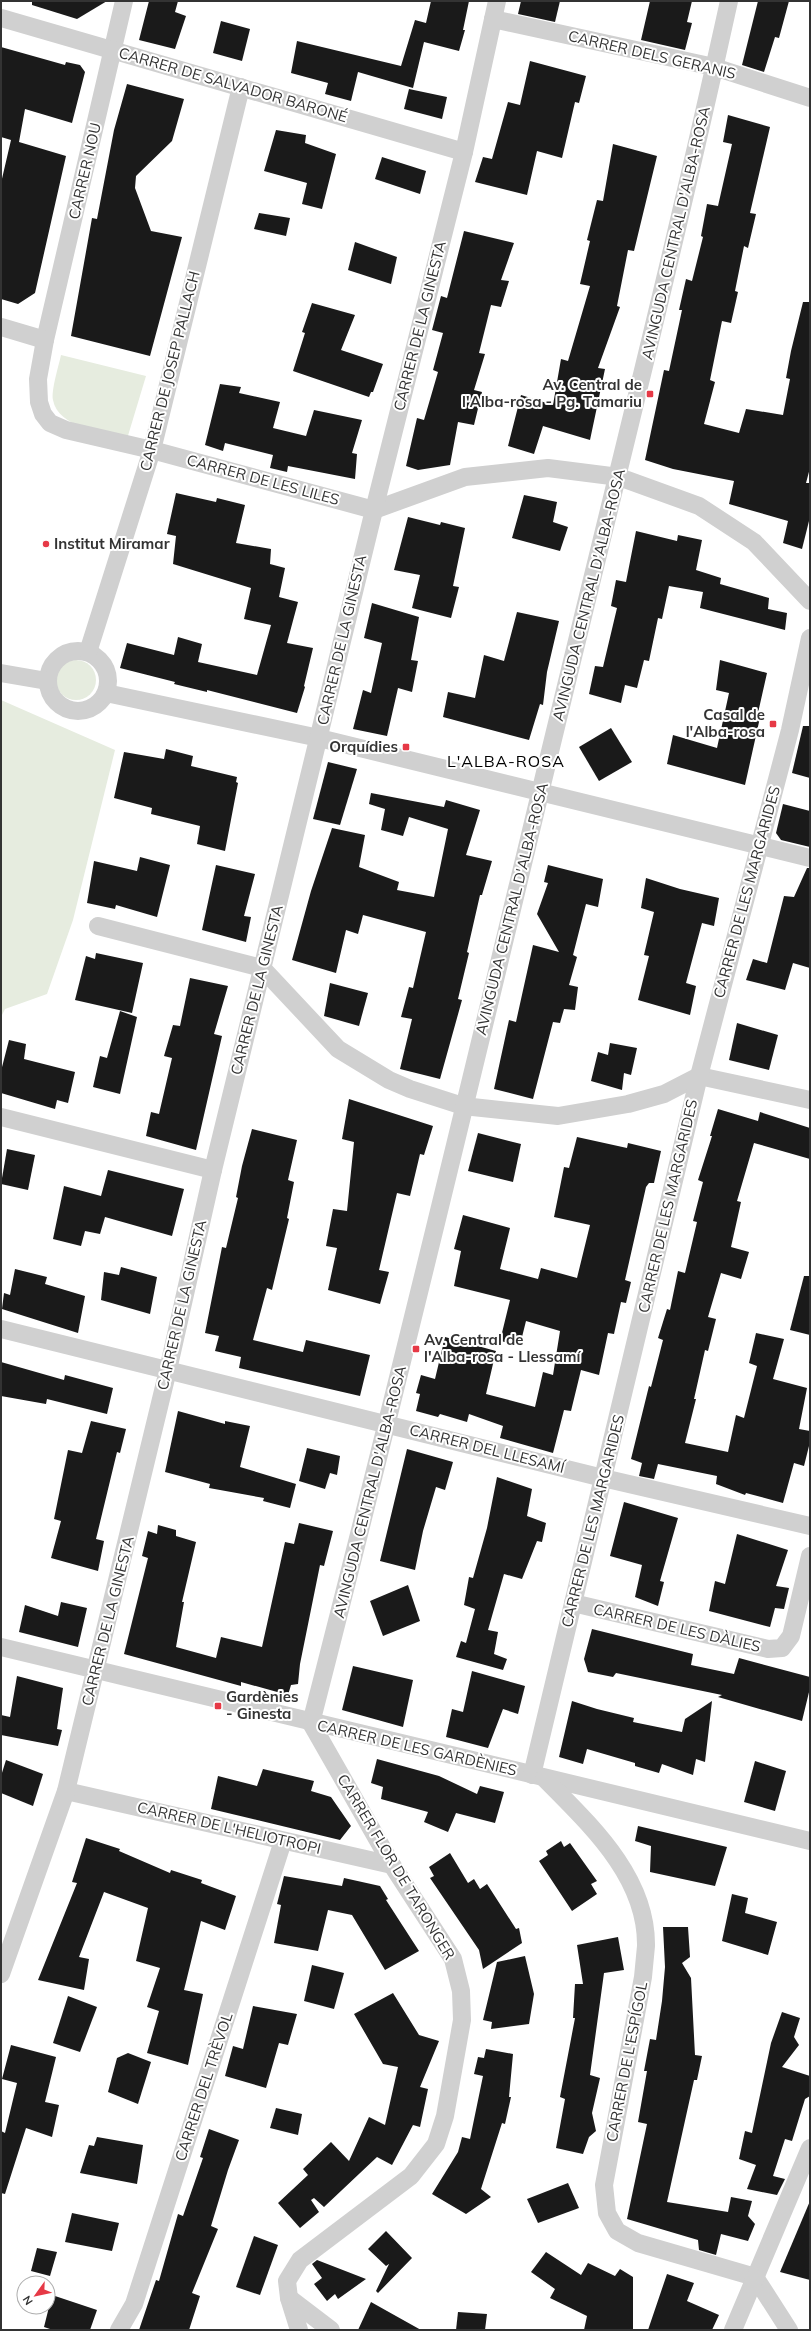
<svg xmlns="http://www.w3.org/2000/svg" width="811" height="2331" viewBox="0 0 811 2331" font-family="Mulish,sans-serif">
  <rect width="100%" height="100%" fill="#fff"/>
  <g fill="#e6ecdf">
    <path d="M61,355L146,376L127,439C105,433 58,428 53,400C51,390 59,365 61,355Z"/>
    <circle cx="76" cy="680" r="20"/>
    <path d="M1,700L115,750L73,920L47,994L5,1009L1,1017Z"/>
  </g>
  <g fill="#1a1a1a">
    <path d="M32,1H107L77,19L32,5Z"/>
    <path d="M149,1H178L175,12L186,16L175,49L139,40Z"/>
    <path d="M431,1H469L463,30H465L459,51L424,42L413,88L358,72L351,101L325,94L328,83L291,73L297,41L401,66L415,20L426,23Z"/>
    <path d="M521,1H560L555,22L518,14Z"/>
    <path d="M650,1H692L687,22L692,23L685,50L641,40Z"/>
    <path d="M758,1H789L779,38L775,37L764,72L742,65Z"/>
    <path d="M221,21L250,29L242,61L213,53Z"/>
    <path d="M1,47L65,65L66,62L80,65L85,72L72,123L25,109L19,142L66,156L35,293L18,304L1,299V183L11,140L1,137Z"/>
    <path d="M530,61L586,76L579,103L575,102L562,158L537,151L527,195L475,182L483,157L492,159L508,102L520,105Z"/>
    <path d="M127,84L184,99L172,141L136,176L135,188L151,231L182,237L150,356L71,336L92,218L97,219L114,130Z"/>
    <path d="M409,89L447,97L442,119L404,109Z"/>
    <path d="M728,115L770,127L750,213L756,214L748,248L744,246L735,291L738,292L731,323L722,321L710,380L715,382L704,424L739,433L746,409L783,415L790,379L786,378L791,351L803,302H810V468L806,483H810V517L802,549L783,543L788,521L729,504L734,481L673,469L645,460L664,370L669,371L682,310H679L686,279L692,281L703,237L701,236L707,204L718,206L732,144L723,142Z"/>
    <path d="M276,130L306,135L305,143L336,154L322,209L302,204L307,183L264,171Z"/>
    <path d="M613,144L657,156L634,251L628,250L617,306L620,307L598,368L605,369L590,440L543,426L534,454L508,446L521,395L553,405L561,359L568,361L590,286L580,284L590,241L587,240L597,200L603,201Z"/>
    <path d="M382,157L426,171L420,194L375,179Z"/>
    <path d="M259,213L290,218L286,236L254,229Z"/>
    <path d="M464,231L514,243L501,280L509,281L501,307L491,305L479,353L485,354L474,390L482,392L474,425L458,422L450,465L418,470L406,466L417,418L424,420L438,372L433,370L443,333L432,330L441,296L447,298Z"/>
    <path d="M355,242L397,257L391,284L348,270Z"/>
    <path d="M312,303L355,315L341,350L383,364L373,392H371L369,397L293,371L305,333L302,332Z"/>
    <path d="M220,384L241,387L239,393L280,402L273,428L306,436L314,410L362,420L352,453L357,454L355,479L288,466L287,472L270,468L273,455L225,443L223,451L205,445Z"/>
    <path d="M176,493L216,502L217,498L245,505L236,543L271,549L270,564L285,568L279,597L298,602L287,643L313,648L304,686L305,687L297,713L207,690V692L174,684L175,682L120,668L127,643L174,655L178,637L202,644L198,662L257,675L271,625L244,619L251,588L173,564L176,536L167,534Z"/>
    <path d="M524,495L557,502L553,522L568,527L560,551L512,538Z"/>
    <path d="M408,517L440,525L441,522L465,528L453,586L459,587L451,618L412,608L420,575L394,570Z"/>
    <path d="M636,531L677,541L678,535L702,540L696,570L721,578L720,584L769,598L768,609L787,613L785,630L700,608L703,592L669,586L662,619L658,618L649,661L644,660L637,688L625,685L621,703L589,694L595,666L603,667L617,608L611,606L616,580L626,582Z"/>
    <path d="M372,603L419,617L411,660L418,661L412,692L398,688L387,736L353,729L363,690L371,693L382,643L364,638Z"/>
    <path d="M517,612L559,621L547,672L543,705L540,704L529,740L443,717L448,692L475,698L484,655L504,661Z"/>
    <path d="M720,660L767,673L758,713H761L745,785L667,764L673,735L717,748L729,693L716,690Z"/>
    <path d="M803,726H810V778L792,773Z"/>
    <path d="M611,728L632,762L599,781L579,747Z"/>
    <path d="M166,749L193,756L191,766L237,777L236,782L238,783L225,851L197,844L200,826L151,814L152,808L114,798L124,752L164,759Z"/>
    <path d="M328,762L357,769L340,825L313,819Z"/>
    <path d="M371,793L444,807L446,800L480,810L466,855L492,861L482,895H480L467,952L469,953L458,999L462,1000L440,1079L400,1069L412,1019L401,1017L409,987L413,988L426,932L363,915L358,934L346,930L336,973L292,960L311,891L332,828L365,835L359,867L399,882L397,890L434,897L448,829L409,817L403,836L381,830L385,809L369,804Z"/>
    <path d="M783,804L810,811V847L781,840L776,833Z"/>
    <path d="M140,857L170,865L157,917L116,905L115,909L87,903L94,861L137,871Z"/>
    <path d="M216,865L255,874L244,916L251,917L246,942L202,930Z"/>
    <path d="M548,865L603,879L598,907L586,904L573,955L577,957L569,985L578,987L575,1010L564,1009L560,1023L553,1022L533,1099L494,1089L509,1020L516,1022L533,945L559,952L537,914L548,883L544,882Z"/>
    <path d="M807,868H810V968L793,963L785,990L746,980L753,959L767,963L784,896L794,897Z"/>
    <path d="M646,878L680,889L719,898L714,926L702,923L686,983L696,986L690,1015L638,1000L649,956L644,955L654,912L641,908Z"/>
    <path d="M96,953L143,963L132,1013L75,1000L86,956L95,959Z"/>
    <path d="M190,978L228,986L214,1034L222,1036L196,1150L146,1136L151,1112L159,1114L172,1058L164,1056L173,1025L180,1026Z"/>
    <path d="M330,983L368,993L359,1026L324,1016Z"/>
    <path d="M120,1011L137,1017L120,1094L93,1087L100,1056L107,1058Z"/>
    <path d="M737,1023L778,1035L769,1070L729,1060Z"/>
    <path d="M9,1040L26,1044L24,1059L75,1072L68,1103L57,1100L55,1109L1,1093V1071Z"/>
    <path d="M610,1043L637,1048L631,1075L624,1073L622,1090L591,1081L598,1052L608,1055Z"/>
    <path d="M349,1099L433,1126L424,1155L420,1154L410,1196L397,1193L379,1270L389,1272L380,1304L328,1290L337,1248L326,1246L333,1209L347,1211L354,1142L342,1139Z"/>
    <path d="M718,1109L758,1121L760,1112L810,1128V1159L754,1143L737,1201L741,1202L731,1247L749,1252L741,1279L721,1273L708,1317L716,1319L708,1351L705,1350L694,1399H696L685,1443L728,1452L736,1415L744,1418L757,1366L749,1363L756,1333L784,1339L773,1379L807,1388L799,1429L810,1431V1442L804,1466L794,1463L783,1503L746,1493L745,1495L716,1484L717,1476L658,1464L654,1479L639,1476L642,1463L631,1459L649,1386L651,1387L663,1340L658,1338L667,1309L670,1310L678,1271L685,1273L697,1222L693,1221L703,1182L698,1180L712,1136H710Z"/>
    <path d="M252,1129L297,1140L288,1180L294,1182L287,1218L289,1219L272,1290L267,1288L253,1340L303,1352L306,1340L370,1355L360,1396L239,1368L241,1357L215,1351L219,1336L205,1333L222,1247L226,1248L238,1198L236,1197L242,1166Z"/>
    <path d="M478,1133L521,1144L513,1182L468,1171Z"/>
    <path d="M577,1137L627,1148L628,1143L661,1151L654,1183H649L646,1187L637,1227L625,1280L631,1282L626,1303L621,1302L614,1334L608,1333L599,1375L581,1370L571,1411L564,1410L553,1453L500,1438L503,1426L469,1414L467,1422L440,1414L438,1417L416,1411L420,1394L416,1393L421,1375L435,1379L445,1337L496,1351L486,1394L535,1407L543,1372L553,1375L560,1331L526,1321L520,1345L500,1341L510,1300L454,1286L461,1251L454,1249L463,1215L510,1228L500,1269L538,1279L541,1268L577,1278L590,1225L554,1217L564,1167L569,1168Z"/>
    <path d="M7,1149L35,1155L28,1190L1,1184Z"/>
    <path d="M108,1170L184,1189L172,1236L105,1217L100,1234L85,1231L81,1246L53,1239L64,1186L101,1196Z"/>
    <path d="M121,1267L157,1277L150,1314L101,1300L104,1272L119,1275Z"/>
    <path d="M15,1269L47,1277L45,1284L85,1296L78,1333L2,1309L4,1293L10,1295Z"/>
    <path d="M804,1276H810V1335L790,1330Z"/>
    <path d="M1,1362L64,1380L65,1375L113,1388L107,1414L47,1399L46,1404L1,1396Z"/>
    <path d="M178,1411L225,1424V1421L250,1426L240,1467L296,1484L290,1508L263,1501L264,1498L209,1488L210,1484L165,1472Z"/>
    <path d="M91,1421L126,1429L120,1453L117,1452L96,1539L104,1541L98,1571L51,1558L61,1521L54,1519L68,1450L82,1453Z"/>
    <path d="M307,1448L340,1456L337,1475L330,1473L325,1489L299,1481Z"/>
    <path d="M407,1449L453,1462L445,1490L436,1487L423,1531L415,1570L380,1561Z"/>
    <path d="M497,1477L532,1489L527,1516L546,1523L542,1542L537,1541L522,1579L504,1574L488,1630L498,1632L494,1654L507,1659L503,1670L456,1657L461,1641L466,1643L475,1609L464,1605L469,1577L473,1578L487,1528Z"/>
    <path d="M624,1502L678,1518L660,1581L664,1582L658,1606L635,1597L642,1565L610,1556Z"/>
    <path d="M299,1523L333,1531L324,1566L320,1565L300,1664L298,1684L291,1685L288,1695L241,1682V1686L124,1654L148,1558L142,1556L148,1531L157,1534L158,1525L176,1530V1536L196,1542L182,1602H184L176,1647L216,1658L221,1637L262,1647L285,1542L294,1544Z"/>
    <path d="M737,1534L788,1550L776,1586L789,1588L784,1609L775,1608L770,1627L709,1611L715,1581L725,1584Z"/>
    <path d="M408,1585L420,1621L383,1636L370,1601Z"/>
    <path d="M61,1602L87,1608L78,1647L19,1632L25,1605L58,1616Z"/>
    <path d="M592,1629L693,1654L691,1665L734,1674L739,1658L810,1677V1688L802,1721L718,1697L722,1695L616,1673L613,1677L588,1672L584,1659Z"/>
    <path d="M353,1666L413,1680L403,1727L342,1710Z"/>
    <path d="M472,1671L525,1686L518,1714L503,1709L488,1748L446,1737L452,1709L463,1712Z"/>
    <path d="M17,1676L63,1688L57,1729L62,1730L58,1746L1,1735V1715L10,1717Z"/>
    <path d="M572,1701L597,1709L634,1718L633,1722L682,1732L685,1719L712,1701L705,1762L696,1759L693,1775L662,1764L659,1773L635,1766V1763L587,1749L583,1764L559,1757Z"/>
    <path d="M377,1759L439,1776L477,1794L480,1786L504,1792L495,1823L456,1813L448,1832L424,1822L428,1812L381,1799L383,1787L371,1783Z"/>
    <path d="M6,1760L43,1774L33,1806L1,1793V1776Z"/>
    <path d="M755,1761L786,1771L775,1811L744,1802Z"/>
    <path d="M263,1769L314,1781L311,1791L331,1797L351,1826L340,1840L211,1809L218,1776L257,1786Z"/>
    <path d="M638,1826L727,1847L715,1886L650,1872L651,1846L635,1841Z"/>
    <path d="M86,1838L120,1849L119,1851L170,1873L171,1870L202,1880L201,1883L236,1896L225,1930L201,1921L184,1990L203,1994L188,2065L147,2053L159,2011L147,2007L160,1968L136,1961L148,1908L104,1892L79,1957L89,1959L84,1990L38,1980L77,1883L72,1882Z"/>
    <path d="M561,1841L564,1847L570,1843L597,1881L591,1884L597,1894L572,1911L539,1861L548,1855L546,1851Z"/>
    <path d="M450,1853L468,1883L474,1879L480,1889L487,1884L516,1929L519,1928L522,1943L483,1969L479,1950L430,1878L434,1876L429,1867Z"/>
    <path d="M284,1876L342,1886L344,1878L380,1886L388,1899L386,1900L419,1951L385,1970L352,1915L328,1910L318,1951L274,1943L281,1905L277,1904Z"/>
    <path d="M732,1894L748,1898L745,1913L777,1922L768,1955L722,1941Z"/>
    <path d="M663,1927H688L690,1957L682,1963L691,1978L695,2055L702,2056L697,2080H694L667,2202L728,2212L731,2197L752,2201L748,2216L755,2224L748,2241L721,2234L716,2255L699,2250L698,2240L627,2219L647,2124L638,2122L647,2071H644L650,2039L656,2040L662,2001L665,1967Z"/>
    <path d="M618,1937L624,1970L604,1973L590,2075L600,2078L592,2113L596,2131L589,2137L583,2154L556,2148L565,2099L560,2097L575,2018H573L575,1984H583L577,1945Z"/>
    <path d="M525,1956L534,1994L529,2024L491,2029L492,2022L483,2020L497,1962Z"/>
    <path d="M312,1965L344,1973L334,2009L304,2001Z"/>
    <path d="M393,1993L419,2035L439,2041L420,2087L428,2089L420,2127L413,2125L392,2165L377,2157L324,2207L314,2198L311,2200L319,2212L300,2228L278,2203L308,2175L303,2169L331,2142L349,2161L369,2117L385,2125L398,2067L383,2064L354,2014Z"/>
    <path d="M68,1996L97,2007L80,2052L53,2043Z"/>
    <path d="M253,2006L297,2014L288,2045L279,2043L266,2088L225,2076L233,2046L243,2049Z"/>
    <path d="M782,2012L800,2018L794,2037L799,2045L782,2067L810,2076V2096L805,2099L792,2141L785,2139L773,2176L785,2179L777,2195L747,2189L756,2165L739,2159L745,2131L752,2133L771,2043Z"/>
    <path d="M11,2045L56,2057L45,2102L59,2105L52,2137L26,2128L5,2194L1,2193V2131L5,2133L17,2083L2,2079Z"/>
    <path d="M486,2049L513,2054L509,2097H511L505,2124L502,2123L481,2189L491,2197L466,2214L432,2194L458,2152L462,2137L470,2139L483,2076L474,2074L478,2057L484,2058Z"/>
    <path d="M128,2053L151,2062L138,2104L108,2092L117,2058Z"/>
    <path d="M276,2108L302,2114L298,2135L270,2128Z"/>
    <path d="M209,2129L239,2140L228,2170L211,2226L218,2229L192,2293L200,2296L189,2330H139L156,2280L159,2281L178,2214L183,2216L203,2158L200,2157Z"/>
    <path d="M97,2137L143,2145L137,2184L80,2173L89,2145L94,2146Z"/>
    <path d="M568,2183L579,2208L538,2223L527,2199Z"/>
    <path d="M810,2201V2280L780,2272Z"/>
    <path d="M72,2213L119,2223L112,2251L65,2242Z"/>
    <path d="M386,2231L412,2258L378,2293L376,2291L389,2264L386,2266L368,2249Z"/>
    <path d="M254,2236L278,2245L260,2295L236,2287Z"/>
    <path d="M37,2248L57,2252L50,2276L31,2271Z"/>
    <path d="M546,2252L581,2275L588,2263L615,2276L620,2269L633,2277V2330H584L587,2316L550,2298L555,2289L531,2272Z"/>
    <path d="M317,2260L366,2279L338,2299L335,2294L327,2301L314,2284L322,2278L312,2264Z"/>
    <path d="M667,2274L694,2283L687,2301L719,2315L712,2330H648Z"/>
    <path d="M52,2295L97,2310L90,2330H53L44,2327Z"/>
    <path d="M371,2302L387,2311L421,2330H358Z"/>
    <path d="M458,2312L487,2314L485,2330H456Z"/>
  </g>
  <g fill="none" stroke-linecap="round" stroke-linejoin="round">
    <g stroke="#d0d0d0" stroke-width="18">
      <path d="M124,1L45,340L38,379L39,402L43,414L50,423L66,430L152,450L374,510L465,477L548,468L619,477L699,506L754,542L810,601"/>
      <path d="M1,18L464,152"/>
      <path d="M493,19L714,67L810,98"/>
      <path d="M1,327L45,340"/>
      <circle cx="78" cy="681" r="30"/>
      <path d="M88,652L152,450L241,87"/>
      <path d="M1,673L47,681"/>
      <path d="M106,693L319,738L810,858"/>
      <path d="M98,926L262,968L338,1049L389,1080L410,1089L463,1106L558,1116L628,1104L664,1094L699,1076L810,1100"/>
      <path d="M1,1117L213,1170"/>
      <path d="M1,1329L603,1478L810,1526"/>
      <path d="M573,1603L768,1649L782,1648L791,1636L810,1556"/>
      <path d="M1,1647L810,1841"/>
      <path d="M311,1723C391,1412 466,1101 541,789C604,527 671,265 729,1"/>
      <path d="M532,1775L699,1076L790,730L810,638"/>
      <path d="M544,1778C589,1824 647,1876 646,1946C645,1956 644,1967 643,1977L604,2185L607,2213L617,2231L638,2243L755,2277"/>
      <path d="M66,1791L392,1865"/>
      <path d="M1,1974L66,1791L168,1370L213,1170L374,510L464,152L497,1"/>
      <path d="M755,2277L789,2330"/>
      <path d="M289,2298L331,2330"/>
      <path d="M119,2330L134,2304L283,1841"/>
      <path d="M299,2330L289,2298L287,2281L300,2260L411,2176L436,2144L445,2116L462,2020L461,1991L453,1959L392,1865L311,1723"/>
      <path d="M733,2330L810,2148"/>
    </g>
  </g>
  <g fill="#e63946" stroke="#fff" stroke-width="1.5">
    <rect x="646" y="390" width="8" height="8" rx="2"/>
    <circle cx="46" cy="544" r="4"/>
    <rect x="769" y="720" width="8" height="8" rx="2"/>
    <rect x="402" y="743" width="8" height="8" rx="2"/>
    <rect x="412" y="1345" width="8" height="8" rx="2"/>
    <rect x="214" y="1702" width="8" height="8" rx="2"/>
  </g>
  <g text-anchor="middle" stroke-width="4" stroke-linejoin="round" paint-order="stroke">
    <g font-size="15" fill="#333" stroke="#fff">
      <text transform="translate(652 55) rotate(13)" y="5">CARRER DELS GERANIS</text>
      <text transform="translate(233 85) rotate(16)" y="5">CARRER DE SALVADOR BARONÉ</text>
      <text transform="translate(85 171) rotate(-77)" y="5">CARRER NOU</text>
      <text transform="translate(676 233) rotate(-77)" y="5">AVINGUDA CENTRAL D'ALBA-ROSA</text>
      <text transform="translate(420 326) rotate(-76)" y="5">CARRER DE LA GINESTA</text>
      <text transform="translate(170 371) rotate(-76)" y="5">CARRER DE JOSEP PALLACH</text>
      <text transform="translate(263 480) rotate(15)" y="5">CARRER DE LES LILES</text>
      <text transform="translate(589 595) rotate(-76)" y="5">AVINGUDA CENTRAL D'ALBA-ROSA</text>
      <text transform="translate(342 640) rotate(-77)" y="5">CARRER DE LA GINESTA</text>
      <text transform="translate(747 892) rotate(-75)" y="5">CARRER DE LES MARGARIDES</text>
      <text transform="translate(512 909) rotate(-76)" y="5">AVINGUDA CENTRAL D'ALBA-ROSA</text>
      <text transform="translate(257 990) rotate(-76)" y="5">CARRER DE LA GINESTA</text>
      <text transform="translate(668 1206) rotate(-77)" y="5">CARRER DE LES MARGARIDES</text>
      <text transform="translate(182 1305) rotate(-77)" y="5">CARRER DE LA GINESTA</text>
      <text transform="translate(487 1449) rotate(14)" y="5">CARRER DEL LLESAMÍ</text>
      <text transform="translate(370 1492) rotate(-76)" y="5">AVINGUDA CENTRAL D'ALBA-ROSA</text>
      <text transform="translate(593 1521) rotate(-76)" y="5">CARRER DE LES MARGARIDES</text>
      <text transform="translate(108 1621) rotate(-76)" y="5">CARRER DE LA GINESTA</text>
      <text transform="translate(677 1628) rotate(13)" y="5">CARRER DE LES DÀLIES</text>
      <text transform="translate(417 1748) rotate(13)" y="5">CARRER DE LES GARDÈNIES</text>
      <text transform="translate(229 1828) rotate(13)" y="5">CARRER DE L'HELIOTROPI</text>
      <text transform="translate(396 1867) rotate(59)" y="5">CARRER FLOR DE TARONGER</text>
      <text transform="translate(627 2062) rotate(-79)" y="5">CARRER DE L'ESPÍGOL</text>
      <text transform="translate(204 2087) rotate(-72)" y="5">CARRER DEL TRÈVOL</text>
    </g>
    <g font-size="15" font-weight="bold" fill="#333" stroke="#fff" text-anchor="end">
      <text x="642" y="390">Av. Central de<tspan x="642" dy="17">l'Alba-rosa - Pg. Tamariu</tspan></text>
      <text x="54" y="549" text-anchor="start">Institut Miramar</text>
      <text x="765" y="720">Casal de<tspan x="765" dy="17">l'Alba-rosa</tspan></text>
      <text x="398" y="752">Orquídies</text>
      <text x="424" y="1345" text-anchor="start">Av. Central de<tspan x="424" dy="17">l'Alba-rosa - Llessamí</tspan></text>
      <text x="226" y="1702" text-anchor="start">Gardènies<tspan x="226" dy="17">- Ginesta</tspan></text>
    </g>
    <g font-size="16" letter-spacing="1" fill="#000" stroke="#fff">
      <text x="506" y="767">L'ALBA-ROSA</text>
    </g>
  </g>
  <rect width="811" height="2331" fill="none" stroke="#333333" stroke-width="4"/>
  <g transform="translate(36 2295) rotate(237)"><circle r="19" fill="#ffffff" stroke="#adadad"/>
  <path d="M0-3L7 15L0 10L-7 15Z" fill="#e63946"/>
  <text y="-6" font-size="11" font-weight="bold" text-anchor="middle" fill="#333333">N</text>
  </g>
</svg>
